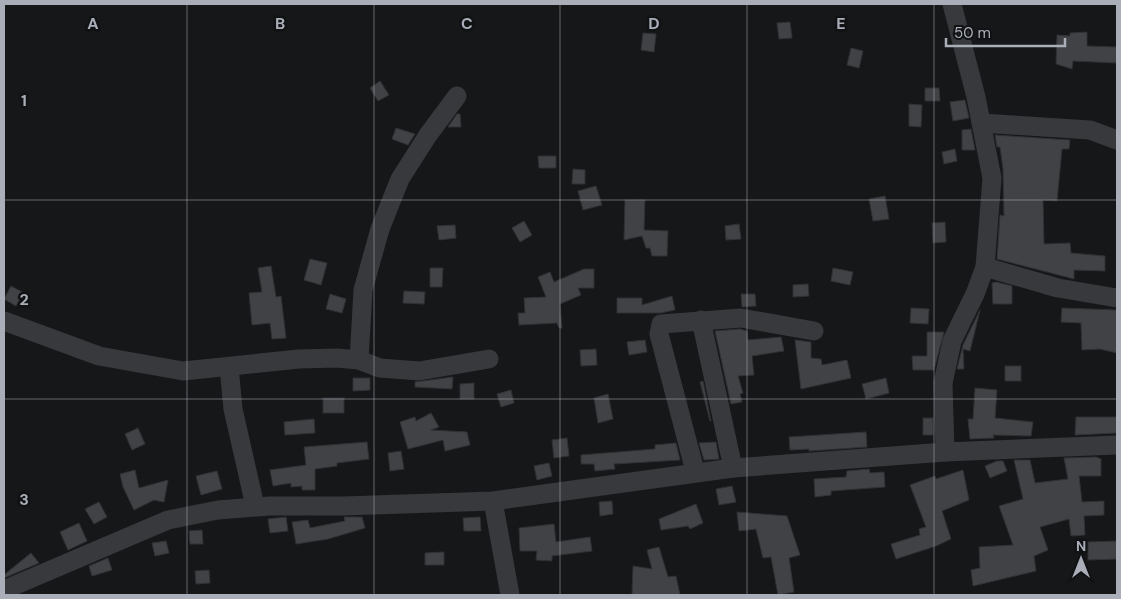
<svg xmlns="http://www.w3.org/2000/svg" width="1121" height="599" viewBox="0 0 1121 599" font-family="'DM Sans',sans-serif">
  <rect width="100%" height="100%" fill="#161718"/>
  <g fill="#404245" stroke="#303134">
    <path d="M790,22L792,38L779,39L777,23Z"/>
    <path d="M1087,32V46L1117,47V63L1073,61L1072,69L1056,64L1057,35L1070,36V33Z"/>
    <path d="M643,33L656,34L654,52L641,50Z"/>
    <path d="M851,48L863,51L859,68L847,65Z"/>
    <path d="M380,81L389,95L378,101L370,88Z"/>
    <path d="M925,88H939L940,101H925Z"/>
    <path d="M965,100L969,118L953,121L950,102Z"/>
    <path d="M909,104L922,105L921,127L909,126Z"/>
    <path d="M457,114H460L461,127H448Z"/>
    <path d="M396,128L415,134L408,145L392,139Z"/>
    <path d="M971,129L975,150H962V130Z"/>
    <path d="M995,135L1070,140L1069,149H1062L1057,201L1043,200L1044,244L1070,243L1071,253L1105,256V271L1074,270V279L997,259L1000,215L1004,216L1003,169L1000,147H997Z"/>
    <path d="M955,149L957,161L944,164L942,152Z"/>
    <path d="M538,156H556V168H539Z"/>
    <path d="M573,169L585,170V184H572Z"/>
    <path d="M596,186L602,205L583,210L578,191Z"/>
    <path d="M885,196L889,219L873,221L869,199Z"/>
    <path d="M625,200H645L644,230L668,231L667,256H652L650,248H646L642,236L624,240Z"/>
    <path d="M524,221L532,235L520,242L512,228Z"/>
    <path d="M945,222L946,242L933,243L932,223Z"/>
    <path d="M739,224L741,239L726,240L725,226Z"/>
    <path d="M455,225L456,238L439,240L437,226Z"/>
    <path d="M310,259L327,263L321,285L304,280Z"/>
    <path d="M271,266L276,297L281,296L286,338L272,339L270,323L252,325L249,293L262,292L258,268Z"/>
    <path d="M430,268H443L442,287H430Z"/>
    <path d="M833,268L853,272L850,285L831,281Z"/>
    <path d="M584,269H594V288H578L581,295L560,304L562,328H559L557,323L519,325L518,313H525L524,298L546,297L538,277L550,272L554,282Z"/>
    <path d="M996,282L1012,286V304H993L992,283Z"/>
    <path d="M808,284L809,296L793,297V285Z"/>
    <path d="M11,286L24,293L16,306L4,299Z"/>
    <path d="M404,291L425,292L424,304L403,303Z"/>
    <path d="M330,294L346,299L342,313L326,309Z"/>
    <path d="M741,294H755L756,306L742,307Z"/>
    <path d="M672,296L675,310L660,313H617V298H642V305Z"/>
    <path d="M911,308L929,309L928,324L910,323Z"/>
    <path d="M1062,308L1117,310V353L1100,349L1082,350L1081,323L1061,322Z"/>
    <path d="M980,310L970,351L963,349L964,369H957L963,345Z"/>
    <path d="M740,329L747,331L748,340L781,337L784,351L752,356L754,375L738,376L743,393L740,394L742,402L731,404L715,331Z"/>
    <path d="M927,332H944L934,370H913L912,356H927Z"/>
    <path d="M645,340L647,352L629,355L627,342Z"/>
    <path d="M795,340L811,342V358L821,359L822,365L847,360L851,378L801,389Z"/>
    <path d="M596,349L597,365L581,366L580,350Z"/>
    <rect x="1005" y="366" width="16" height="15"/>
    <path d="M453,377L452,389L415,387V382Z"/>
    <path d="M353,378H370V390L353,391Z"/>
    <path d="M886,378L889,393L866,399L862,384Z"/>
    <path d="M703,381L711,421H710L700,382Z"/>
    <path d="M474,383V399H460V384Z"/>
    <path d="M975,388L997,390L995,418L1033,422L1031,436L993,435L994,438L970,439L968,419H973Z"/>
    <path d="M511,390L514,403L501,407L497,394Z"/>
    <path d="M608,394L613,419L598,423L594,398Z"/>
    <rect x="323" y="398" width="21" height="15"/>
    <path d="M431,413L439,427L431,430L467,432L470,445L445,451L443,440L408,449L400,422L415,417L416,421Z"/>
    <path d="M1076,417H1117V433L1075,435Z"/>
    <rect x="923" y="418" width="10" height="17"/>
    <path d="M314,419L315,433L285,435L284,422Z"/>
    <path d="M138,428L145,444L132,450L125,434Z"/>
    <path d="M866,432L867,447L809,451V449L790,450L789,437Z"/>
    <path d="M567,438L569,456L554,458L552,440Z"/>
    <path d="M367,442L369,459L337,463V466L315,469V490H302V486L291,487V483L273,486L270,470L306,465L304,447Z"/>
    <path d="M716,442L719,459L704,460L699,443Z"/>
    <path d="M676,443L680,460L614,464L615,469L595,471L594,464H581V455L655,449V445Z"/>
    <path d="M401,451L404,469L390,471L388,453Z"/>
    <path d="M1096,457L1101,459V476H1079L1082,502L1104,501V515L1084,516L1085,535L1071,536L1069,519L1040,527L1048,550L1034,556L1036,571L973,586L971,570L980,568L979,547L1013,545L999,506L1023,499L1014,460H1030L1035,483L1068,479L1064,458Z"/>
    <path d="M997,461H1003L1007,471L990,478L985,466Z"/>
    <path d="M549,463L552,476L537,480L534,466Z"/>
    <path d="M869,469L870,473L884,472L885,487L831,491V495L815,497L814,479L846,477L847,471Z"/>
    <path d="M135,470L139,488L168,480L164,502L154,500L134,510L123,487L120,474Z"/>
    <path d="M963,470L969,500L942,511L951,539L936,546L896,559L891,544L920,535L919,529L926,527L910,485L935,476L936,479Z"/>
    <path d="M217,471L222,489L201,495L196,476Z"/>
    <path d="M732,486L736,502L719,505L716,489Z"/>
    <path d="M612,501L613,514L600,516L599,502Z"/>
    <path d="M99,502L107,517L94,524L85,509Z"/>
    <path d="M696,504L703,523L690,529L688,526L661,530L659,519Z"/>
    <path d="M737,512L787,516L800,555L789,558L794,592L778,595L771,557L763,558L756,529L739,531Z"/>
    <path d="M286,517L288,531L270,533L268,519Z"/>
    <path d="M344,517H362L365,528L328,539L296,544L292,522L308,520L310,528L345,521Z"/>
    <path d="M480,517L481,531H464L463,518Z"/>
    <path d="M79,523L87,541L68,550L60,532Z"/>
    <path d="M554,524L556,542L590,537L592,551L552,556V561L536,560L537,551H520L519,528Z"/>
    <path d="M202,530L203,544H190L189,531Z"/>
    <path d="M166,541L169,553L155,556L152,543Z"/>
    <path d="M1117,541V559L1088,560V542Z"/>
    <path d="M659,547L668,577L676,576L680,595H632L633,566L652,569L647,550Z"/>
    <path d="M444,552V565H425V553Z"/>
    <path d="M31,553L39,563L4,578V575Z"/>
    <path d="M108,558L112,570L92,576L89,566Z"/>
    <path d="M209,570L210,583L196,584L195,571Z"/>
  </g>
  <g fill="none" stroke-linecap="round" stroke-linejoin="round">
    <g stroke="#37393d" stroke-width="19">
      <path d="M981,123L1090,130L1117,140"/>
      <path d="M985,267L1058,288L1117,298"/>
      <path d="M701,320L733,468"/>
      <path d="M4,321L99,356L183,371L299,359L336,358L359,360L380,368L419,371L489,359"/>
      <path d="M359,360L363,290L380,229L400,179L428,135L457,96"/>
      <path d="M229,367L233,409L255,506"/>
      <path d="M945,452L943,383L952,341L975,294L985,267L992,178L976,97L952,4"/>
      <path d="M695,471L659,334L661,324L741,318L814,331"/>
      <path d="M493,501L510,595"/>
      <path d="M4,590L168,520L218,510L269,506H343L493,501L733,468L945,452L1117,445"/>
    </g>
  </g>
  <path fill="none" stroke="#a9aeb8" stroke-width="1" stroke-opacity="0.55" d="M187,4V595M374,4V595M560,4V595M747,4V595M934,4V595M4,200H1117M4,399H1117"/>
  <g font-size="16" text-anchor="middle" font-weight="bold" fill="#a9aeb8" stroke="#111214" stroke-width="5" stroke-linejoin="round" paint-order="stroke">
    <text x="93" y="29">A</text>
    <text x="280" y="29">B</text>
    <text x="467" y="29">C</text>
    <text x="654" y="29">D</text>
    <text x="841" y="29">E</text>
    <text x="24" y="106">1</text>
    <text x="24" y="305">2</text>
    <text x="24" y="505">3</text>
  </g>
  <rect width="1121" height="599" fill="none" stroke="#a9aeb8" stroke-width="10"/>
  <g transform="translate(1081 559)" stroke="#111214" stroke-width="4" paint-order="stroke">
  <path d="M0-4L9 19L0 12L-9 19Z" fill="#a9aeb8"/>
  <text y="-8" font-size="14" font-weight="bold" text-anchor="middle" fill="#a9aeb8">N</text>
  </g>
  <path d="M946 38v8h119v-8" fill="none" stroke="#a9aeb8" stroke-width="2.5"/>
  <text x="954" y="38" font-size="15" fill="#a9aeb8" stroke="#111214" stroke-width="4" paint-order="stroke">50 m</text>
</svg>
